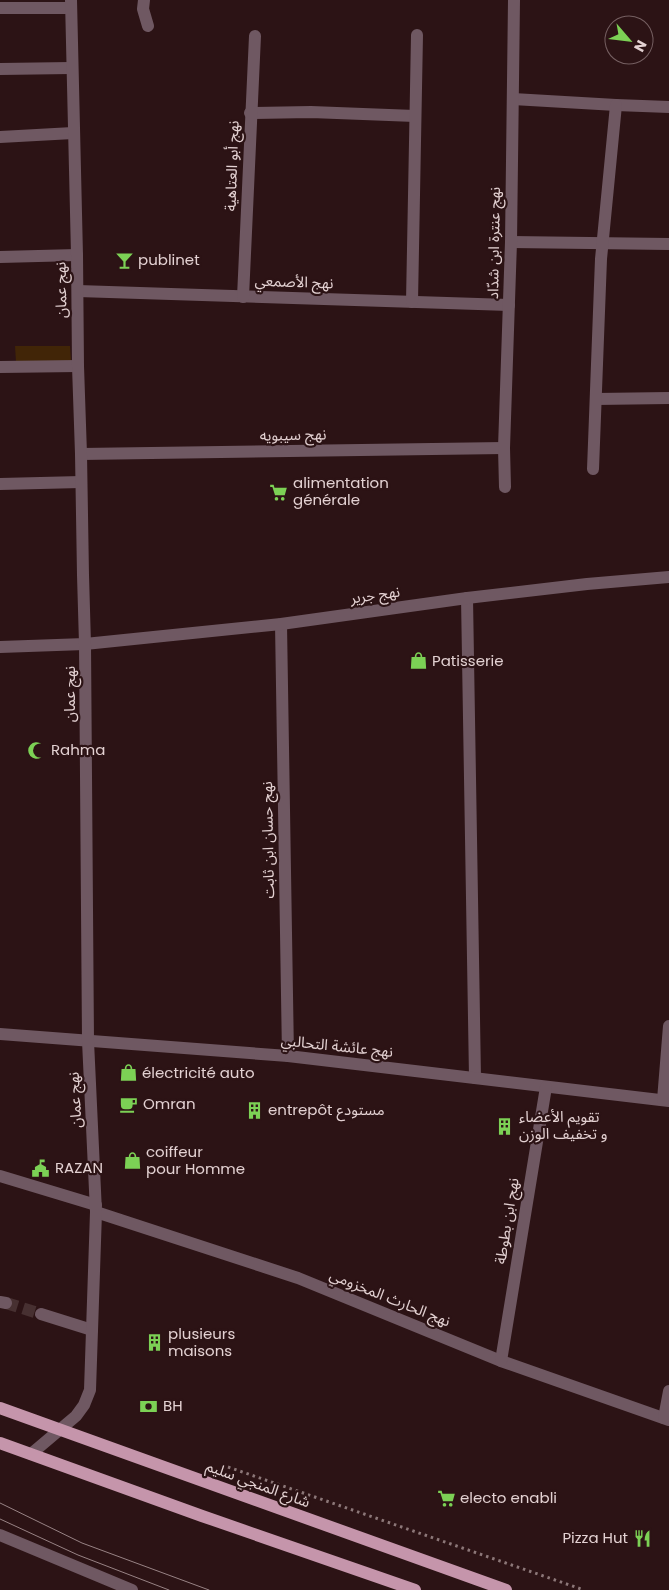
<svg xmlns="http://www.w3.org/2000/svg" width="669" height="1590" viewBox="0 0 669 1590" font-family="Poppins,'Noto Sans Arabic',sans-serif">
  <rect width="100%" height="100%" fill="#2c1315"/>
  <path fill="#412507" d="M15,346H70L71,361L16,362Z"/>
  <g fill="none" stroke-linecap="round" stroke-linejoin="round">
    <path stroke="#473031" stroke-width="12" stroke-dasharray="12 6" stroke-linecap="butt" d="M6,1303L41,1314"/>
    <path stroke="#8c7778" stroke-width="3" stroke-dasharray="2.5 4" stroke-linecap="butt" d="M228,1467L584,1590"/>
    <g stroke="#6f5862" stroke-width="12">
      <path d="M144,0L143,9L148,26"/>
      <path d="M0,8H70"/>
      <path d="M0,69L71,68"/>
      <path d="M513,99L616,105L669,107"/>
      <path d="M250,113L311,112L415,116"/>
      <path d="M0,137L73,133"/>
      <path d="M511,242L669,244"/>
      <path d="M0,257L77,255"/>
      <path d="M78,291L509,305"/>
      <path d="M243,297L255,36"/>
      <path d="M412,302L417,35"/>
      <path d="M0,367L78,366"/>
      <path d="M596,399L669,398"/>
      <path d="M81,454L504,448"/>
      <path d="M593,469L601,259L616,105"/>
      <path d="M0,484L81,482"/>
      <path d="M505,487L504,448L511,242L514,0"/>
      <path d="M467,598L475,1078"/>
      <path d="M281,624L288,1056"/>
      <path d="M0,647L85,644L281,624L467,598L587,584L669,577"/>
      <path d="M0,1034L288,1056L669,1101"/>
      <path d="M663,1100L669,1026"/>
      <path d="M0,1176L96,1205"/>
      <path d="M96,1212L298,1278L501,1361L669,1420"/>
      <path d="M0,1302L6,1303"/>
      <path d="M41,1314L92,1330"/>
      <path d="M501,1361L546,1087"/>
      <path d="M664,1418L669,1391"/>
      <path d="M31,1454L76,1416L84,1405L90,1390L96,1212L88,1041L85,644L83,575L81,454L78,366L77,255L71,0"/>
      <path d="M0,1535L132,1590"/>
    </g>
    <g stroke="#c595ab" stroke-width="12">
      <path d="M0,1408L506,1590"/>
      <path d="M0,1443L202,1516L415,1590"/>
    </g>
    <g stroke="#988385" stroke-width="1">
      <path d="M0,1503L82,1543L209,1590"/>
      <path d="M0,1519L78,1555L169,1590"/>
    </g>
  </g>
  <defs>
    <symbol id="bar-bare" viewBox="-9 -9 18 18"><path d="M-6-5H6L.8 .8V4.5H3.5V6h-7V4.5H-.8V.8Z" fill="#7cd155" stroke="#2c1315" stroke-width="2.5" paint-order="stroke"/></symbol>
    <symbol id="supermarket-bare" viewBox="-9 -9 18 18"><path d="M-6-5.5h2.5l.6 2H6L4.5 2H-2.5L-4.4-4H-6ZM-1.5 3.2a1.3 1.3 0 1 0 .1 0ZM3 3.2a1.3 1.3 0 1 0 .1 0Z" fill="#7cd155" stroke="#2c1315" stroke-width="2.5" paint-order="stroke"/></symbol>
    <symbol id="shop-bare" viewBox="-9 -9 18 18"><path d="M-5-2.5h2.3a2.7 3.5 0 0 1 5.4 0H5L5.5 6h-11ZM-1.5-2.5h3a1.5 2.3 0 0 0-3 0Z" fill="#7cd155" stroke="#2c1315" stroke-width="2.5" paint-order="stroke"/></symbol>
    <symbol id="mosque-bare" viewBox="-9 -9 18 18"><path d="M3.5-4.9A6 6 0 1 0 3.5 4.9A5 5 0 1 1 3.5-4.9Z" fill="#7cd155" stroke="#2c1315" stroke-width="2.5" paint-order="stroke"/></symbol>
    <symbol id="cafe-bare" viewBox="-9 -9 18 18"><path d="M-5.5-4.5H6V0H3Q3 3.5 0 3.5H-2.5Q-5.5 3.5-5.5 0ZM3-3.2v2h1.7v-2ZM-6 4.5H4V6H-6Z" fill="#7cd155" stroke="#2c1315" stroke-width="2.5" paint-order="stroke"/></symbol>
    <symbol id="building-bare" viewBox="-9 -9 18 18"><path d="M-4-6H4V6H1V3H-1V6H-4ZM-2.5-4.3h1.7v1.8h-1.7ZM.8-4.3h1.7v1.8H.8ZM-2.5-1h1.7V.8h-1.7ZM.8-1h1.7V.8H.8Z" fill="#7cd155" stroke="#2c1315" stroke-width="2.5" paint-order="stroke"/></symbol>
    <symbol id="civic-bare" viewBox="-9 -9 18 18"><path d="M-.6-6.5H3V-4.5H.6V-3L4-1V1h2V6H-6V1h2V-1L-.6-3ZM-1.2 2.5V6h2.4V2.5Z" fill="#7cd155" stroke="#2c1315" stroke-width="2.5" paint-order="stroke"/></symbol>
    <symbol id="bank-bare" viewBox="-9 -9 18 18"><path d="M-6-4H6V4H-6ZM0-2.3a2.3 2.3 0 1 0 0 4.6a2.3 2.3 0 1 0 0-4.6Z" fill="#7cd155" stroke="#2c1315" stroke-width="2.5" paint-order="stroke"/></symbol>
    <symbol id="restaurant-bare" viewBox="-9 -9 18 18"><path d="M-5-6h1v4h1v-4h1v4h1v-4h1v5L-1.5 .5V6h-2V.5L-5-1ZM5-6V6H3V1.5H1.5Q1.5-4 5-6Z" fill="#7cd155" stroke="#2c1315" stroke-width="2.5" paint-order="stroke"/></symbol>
  </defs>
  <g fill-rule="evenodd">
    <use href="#bar-bare" x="112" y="248" width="25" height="25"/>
    <use href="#supermarket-bare" x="266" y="480" width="25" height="25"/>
    <use href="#shop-bare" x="406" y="648" width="25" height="25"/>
    <use href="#mosque-bare" x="24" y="738" width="25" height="25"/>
    <use href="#shop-bare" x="116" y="1060" width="25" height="25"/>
    <use href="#cafe-bare" x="116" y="1092" width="25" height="25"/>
    <use href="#building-bare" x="242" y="1098" width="25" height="25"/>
    <use href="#building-bare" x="492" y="1114" width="25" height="25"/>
    <use href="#shop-bare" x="120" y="1148" width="25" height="25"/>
    <use href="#civic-bare" x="28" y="1156" width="25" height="25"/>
    <use href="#building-bare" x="142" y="1330" width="25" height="25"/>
    <use href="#bank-bare" x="136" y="1394" width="25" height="25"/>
    <use href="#supermarket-bare" x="434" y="1486" width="25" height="25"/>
    <use href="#restaurant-bare" x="630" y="1526" width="25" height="25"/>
  </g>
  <g text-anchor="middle" stroke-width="4.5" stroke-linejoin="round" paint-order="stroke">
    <g font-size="15" fill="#e3d1d2" stroke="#2c1315">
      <text transform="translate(232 166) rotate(-88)" y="5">نهج أبو العتاهية</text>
      <text transform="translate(494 243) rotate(-89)" y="5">نهج عنترة ابن شدّاد</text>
      <text transform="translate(294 282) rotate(2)" y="5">نهج الأصمعي</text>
      <text transform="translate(61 290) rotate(-91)" y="5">نهج عمان</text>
      <text transform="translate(293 435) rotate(-1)" y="5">نهج سيبويه</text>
      <text transform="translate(375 595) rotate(-8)" y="5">نهج جرير</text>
      <text transform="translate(70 694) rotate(-90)" y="5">نهج عمان</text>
      <text transform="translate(268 840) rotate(-91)" y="5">نهج حسان ابن ثابت</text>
      <text transform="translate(337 1046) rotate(6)" y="5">نهج عائشة التحالبي</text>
      <text transform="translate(75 1100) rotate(-93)" y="5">نهج عمان</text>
      <text transform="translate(507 1221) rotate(-81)" y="5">نهج ابن بطوطة</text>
      <text transform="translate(390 1298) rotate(22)" y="5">نهج الحارث المخزومي</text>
      <text transform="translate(258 1484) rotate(20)" y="5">شارع المنجي سليم</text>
    </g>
    <g font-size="15" fill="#e3d1d2" stroke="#2c1315" text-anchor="start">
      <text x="138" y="265">publinet</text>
      <text x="293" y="488">alimentation<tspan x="293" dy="17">générale</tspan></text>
      <text x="432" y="666">Patisserie</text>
      <text x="51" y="755">Rahma</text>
      <text x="142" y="1078">électricité auto</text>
      <text x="143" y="1109">Omran</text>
      <text x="268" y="1115">entrepôt مستودع</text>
      <text x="519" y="1122">تقويم الأعضاء<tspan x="519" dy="17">و تخفيف الوزن</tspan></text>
      <text x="146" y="1157">coiffeur<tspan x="146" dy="17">pour Homme</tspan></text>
      <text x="55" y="1173">RAZAN</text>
      <text x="168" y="1339">plusieurs<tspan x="168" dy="17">maisons</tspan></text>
      <text x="163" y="1411">BH</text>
      <text x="460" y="1503">electo enabli</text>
      <text x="628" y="1543" text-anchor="end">Pizza Hut</text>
    </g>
  </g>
  <g transform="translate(629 40) rotate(118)"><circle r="24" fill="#2c1315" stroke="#755f61"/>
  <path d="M0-4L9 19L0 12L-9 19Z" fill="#7cd155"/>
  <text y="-8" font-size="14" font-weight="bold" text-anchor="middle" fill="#e3d1d2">N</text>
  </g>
</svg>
